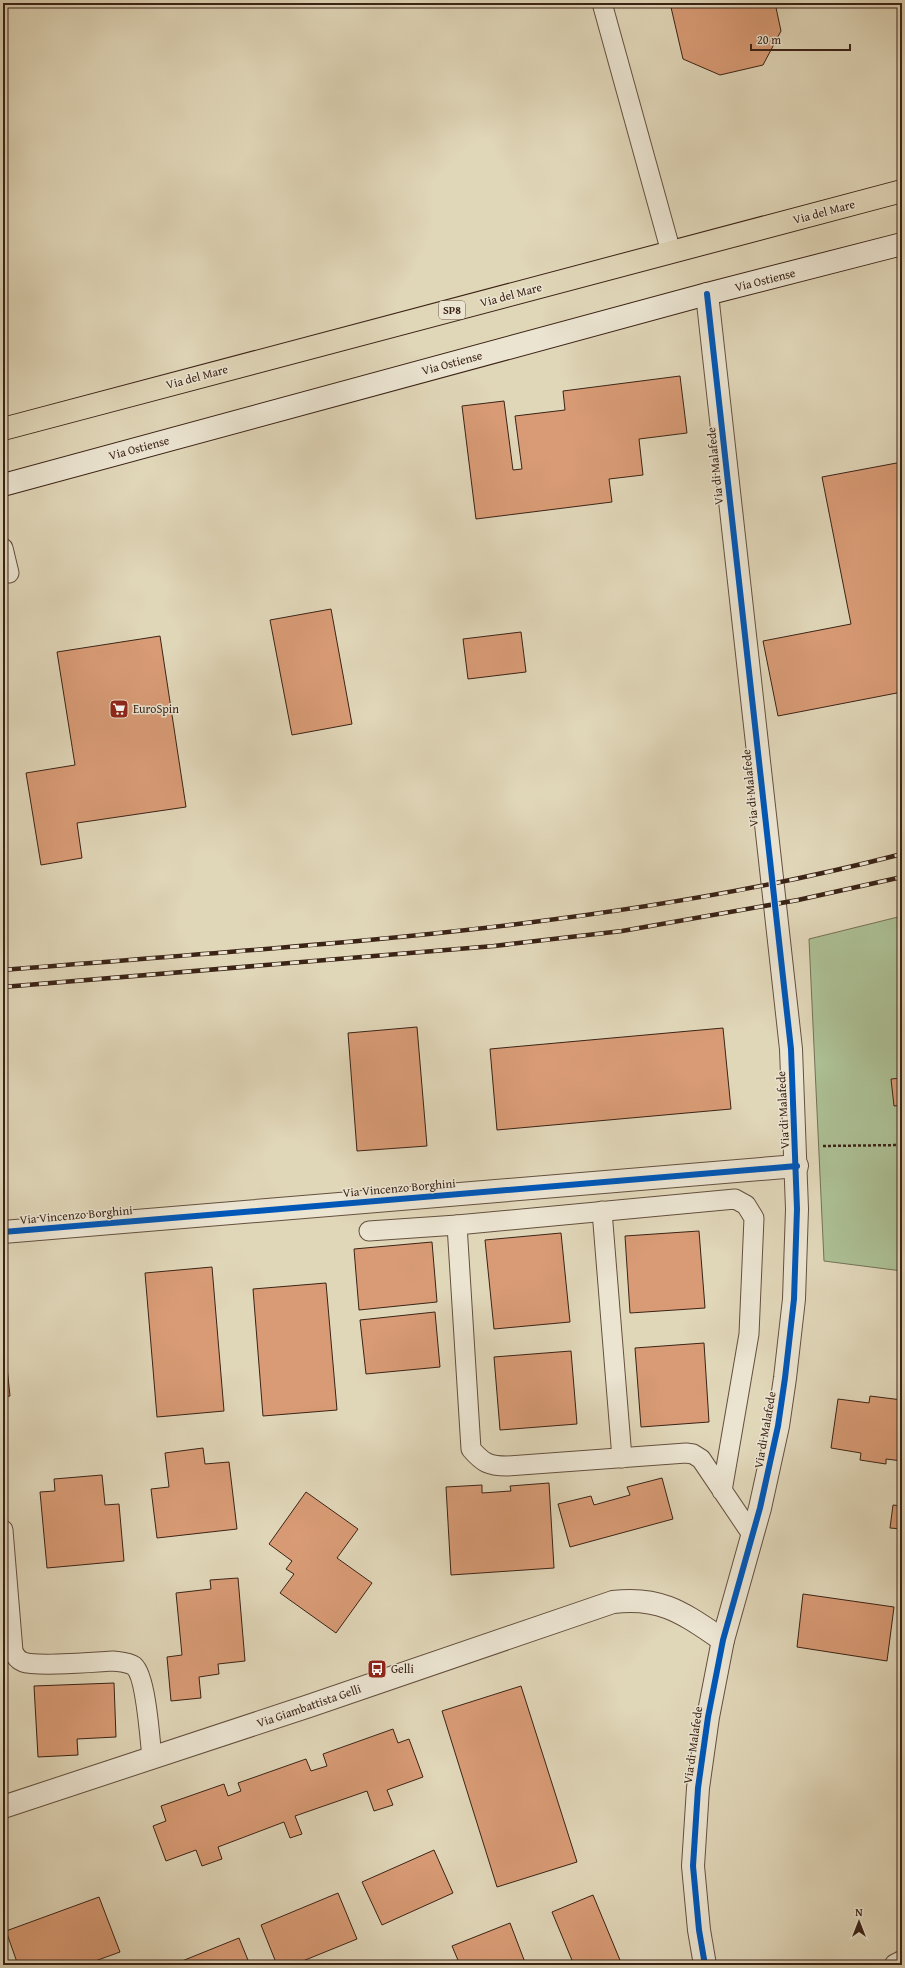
<svg xmlns="http://www.w3.org/2000/svg" width="905" height="1968" viewBox="0 0 905 1968" font-family="'Gentium Book Plus',serif">
  <rect width="100%" height="100%" fill="#e0d6b8"/>
  <filter id="stains"><feTurbulence type="fractalNoise" baseFrequency=".005" numOctaves="4"/><feColorMatrix values="0 0 0 0 .2 0 0 0 0 .09 0 0 0 0 .02 0 0 0 .5 -.17"/></filter>
  <radialGradient id="worn" r=".72"><stop offset=".6" stop-color="#630" stop-opacity="0"/><stop offset="1" stop-color="#630" stop-opacity=".3"/></radialGradient>
  <path fill="#acbf94" stroke="#747155" d="M902,916V1271L824,1261L809,939Z"/>
  <g fill="#d89b75" stroke="#3b2316">
    <path d="M670,3H775L781,31L763,65L720,75L683,59Z"/>
    <path d="M680,376L687,433L639,439L643,475L609,479L612,502L476,519L462,406L504,401L513,470L522,469L515,416L565,410L563,391Z"/>
    <path d="M902,462V692L778,716L763,641L851,624L822,477Z"/>
    <path d="M331,609L352,724L292,735L270,620Z"/>
    <path d="M521,632L526,672L468,679L463,639Z"/>
    <path d="M160,636L186,807L77,823L82,858L41,865L26,773L75,765L57,652Z"/>
    <path d="M417,1027L427,1146L357,1151L348,1033Z"/>
    <path d="M723,1028L731,1109L497,1130L490,1049Z"/>
    <path d="M902,1078V1105L894,1106L891,1079Z"/>
    <path d="M699,1231L705,1308L630,1313L625,1236Z"/>
    <path d="M561,1233L570,1322L494,1329L485,1240Z"/>
    <path d="M432,1242L437,1302L359,1310L354,1249Z"/>
    <path d="M212,1267L224,1411L157,1417L145,1273Z"/>
    <path d="M326,1283L337,1410L263,1416L253,1289Z"/>
    <path d="M435,1312L440,1367L366,1374L360,1320Z"/>
    <path d="M3,1328L10,1396L3,1397Z"/>
    <path d="M704,1343L709,1422L641,1427L635,1348Z"/>
    <path d="M571,1351L577,1424L500,1430L494,1357Z"/>
    <path d="M870,1396L902,1400V1461L886,1459V1464L860,1460L861,1453L831,1448L838,1399L869,1403Z"/>
    <path d="M203,1448L205,1464L229,1462L237,1529L157,1538L151,1489L169,1487L165,1453Z"/>
    <path d="M102,1475L105,1505L119,1504L124,1561L47,1568L40,1492L55,1491L54,1479Z"/>
    <path d="M662,1478L673,1519L570,1547L558,1504L591,1496L594,1505L630,1495L627,1487Z"/>
    <path d="M549,1483L554,1568L451,1575L446,1487L482,1485V1493L511,1491L510,1486Z"/>
    <path d="M306,1492L358,1529L337,1558L372,1583L336,1633L280,1593L294,1574L286,1569L292,1561L269,1544Z"/>
    <path d="M893,1505L902,1506V1529L890,1528Z"/>
    <path d="M238,1578L245,1661L218,1664L219,1674L199,1677L201,1698L171,1701L167,1657L182,1655L176,1593L211,1589L210,1580Z"/>
    <path d="M803,1594L894,1607L887,1661L797,1647Z"/>
    <path d="M114,1683L116,1737L77,1739L78,1755L38,1757L34,1686Z"/>
    <path d="M521,1686L577,1862L497,1887L442,1711Z"/>
    <path d="M393,1729L398,1743L409,1739L423,1777L387,1790L393,1805L374,1811L367,1791L295,1816L302,1834L290,1838L284,1822L218,1847L222,1859L202,1866L196,1850L166,1861L153,1826L166,1821L161,1806L224,1784L228,1796L241,1791L238,1783L306,1759L311,1771L327,1766L323,1754Z"/>
    <path d="M434,1850L453,1893L382,1925L362,1882Z"/>
    <path d="M338,1893L357,1939L293,1965H277L261,1925Z"/>
    <path d="M593,1895L622,1965H574L552,1912Z"/>
    <path d="M99,1897L120,1952L84,1965H18L6,1931Z"/>
    <path d="M510,1923L526,1965H460L452,1946Z"/>
    <path d="M239,1938L250,1965H172Z"/>
  </g>
  <g fill="none" stroke-linecap="round" stroke-linejoin="round">
    <defs>
      <g id="service">
        <path d="M602,3L671,252"/>
        <path d="M3,548L9,573"/>
        <path d="M602,1211L622,1458"/>
        <path d="M369,1231L457,1225"/>
        <path d="M722,1491L749,1334L754,1218L746,1205L735,1199L457,1225L471,1449C483,1463 489,1466 507,1466L686,1453L693,1454L701,1459L753,1536"/>
        <path d="M3,1530L13,1651C15,1656 18,1660 23,1662C37,1667 95,1662 113,1661C120,1662 128,1662 134,1666C146,1676 150,1740 152,1758"/>
      </g>
      <g id="minor">
        <path d="M3,1232L797,1166"/>
        <path d="M3,1807L309,1706L613,1602C662,1596 684,1614 723,1640"/>
        <path d="M896,1965L902,1962"/>
      </g>
      <path id="tertiary" d="M705,1965L699,1930L693,1866L698,1788L708,1717L723,1640L760,1508L778,1426L785,1378L794,1299L797,1209L791,1049L707,294"/>
      <path id="secondary" d="M3,485L707,294L902,244"/>
      <path id="primary" d="M3,429L902,191"/>
    </defs>
    <use href="#service" stroke="#64503e" stroke-width="21"/>
    <use href="#minor" stroke="#64503e" stroke-width="24"/>
    <use href="#tertiary" stroke="#64503e" stroke-width="24"/>
    <use href="#secondary" stroke="#3b2316" stroke-width="24"/>
    <use href="#primary" stroke="#3b2316" stroke-width="24"/>
    <path stroke="#3b2316" stroke-width="2.5" stroke-dasharray="3 2" stroke-linecap="butt" d="M823,1146L902,1145"/>
    <use href="#service" stroke="#ebe4d1" stroke-width="19"/>
    <use href="#minor" stroke="#ebe4d1" stroke-width="22"/>
    <use href="#tertiary" stroke="#ebe4d1" stroke-width="22"/>
    <use href="#secondary" stroke="#ebe4d1" stroke-width="22"/>
    <use href="#primary" stroke="#e0d6b8" stroke-width="22"/>
    <defs>
      <g id="rail">
        <path d="M3,970C304,945 609,930 902,854"/>
        <path d="M3,987L494,946L622,931L798,900L902,877"/>
      </g>
    </defs>
    <use href="#rail" stroke="#3b2316" stroke-width="4.5"/>
    <use href="#rail" stroke="#ebe4d1" stroke-width="3" stroke-dasharray="9" stroke-linecap="butt"/>
    <defs>
      <g id="cycleway">
        <path d="M3,1232L797,1166"/>
        <path d="M705,1965L699,1930L693,1866L698,1788L708,1717L723,1640L760,1508L778,1426L785,1378L794,1299L797,1209L791,1049L707,294"/>
      </g>
    </defs>
    <use href="#cycleway" stroke="#ebe4d1" stroke-width="8"/>
    <use href="#cycleway" stroke="#0057b8" stroke-width="6"/>
  </g>
  <defs>
    <symbol id="supermarket-square" viewBox="-11 -11 22 22"><rect x="-9" y="-9" width="18" height="18" rx="4" fill="#8f2418" stroke="#ebe4d1"/><path d="M-6-5.5h2.5l.6 2H6L4.5 2H-2.5L-4.4-4H-6ZM-1.5 3.2a1.3 1.3 0 1 0 .1 0ZM3 3.2a1.3 1.3 0 1 0 .1 0Z" fill="#fff"/></symbol>
    <symbol id="bus-square" viewBox="-11 -11 22 22"><rect x="-9" y="-9" width="18" height="18" rx="4" fill="#8f2418" stroke="#ebe4d1"/><path d="M-5-6H5V4H4V6H2V4H-2V6H-4V4H-5ZM-3.5-4V0h7V-4ZM-3.5 1.2v1.5H-2V1.2ZM2 1.2v1.5H3.5V1.2Z" fill="#fff"/></symbol>
  </defs>
  <g fill-rule="evenodd">
    <use href="#supermarket-square" x="108" y="698" width="22" height="22"/>
    <use href="#bus-square" x="366" y="1658" width="22" height="22"/>
  </g>
  <g text-anchor="middle" stroke-width="3" stroke-linejoin="round" paint-order="stroke">
    <rect fill="#ebe4d1" stroke="#705d4e" stroke-width="1" x="439" y="301" width="26" height="18" rx="3"/>
    <g font-size="11" font-weight="bold" fill="#3b2316">
      <text x="452" y="314">SP8</text>
    </g>
    <g font-size="12" fill="#3b2316" stroke="#ebe4d1">
      <text transform="translate(824 212) rotate(-15)" y="4">Via del Mare</text>
      <text transform="translate(765 280) rotate(-14)" y="4">Via Ostiense</text>
      <text transform="translate(511 295) rotate(-15)" y="4">Via del Mare</text>
      <text transform="translate(452 363) rotate(-15)" y="4">Via Ostiense</text>
      <text transform="translate(197 377) rotate(-15)" y="4">Via del Mare</text>
      <text transform="translate(139 448) rotate(-15)" y="4">Via Ostiense</text>
      <text transform="translate(715 466) rotate(-96)" y="4">Via di Malafede</text>
      <text transform="translate(750 788) rotate(-96)" y="4">Via di Malafede</text>
      <text transform="translate(783 1110) rotate(-93)" y="4">Via di Malafede</text>
      <text transform="translate(399 1188) rotate(-5)" y="4">Via Vincenzo Borghini</text>
      <text transform="translate(76 1215) rotate(-5)" y="4">Via Vincenzo Borghini</text>
      <text transform="translate(765 1430) rotate(-80)" y="4">Via di Malafede</text>
      <text transform="translate(309 1706) rotate(-19)" y="4">Via Giambattista Gelli</text>
      <text transform="translate(693 1745) rotate(-82)" y="4">Via di Malafede</text>
    </g>
    <g font-size="12" fill="#3b2316" stroke="#ebe4d1" text-anchor="start">
      <text x="133" y="713">EuroSpin</text>
      <text x="391" y="1673">Gelli</text>
    </g>
  </g>
  <rect width="905" height="1968" fill="none" stroke="#e0d6b8" stroke-width="16"/>
  <rect x="4" y="4" width="897" height="1960" fill="none" stroke="#3b2316" stroke-width="2"/>
  <rect x="8" y="8" width="889" height="1952" fill="none" stroke="#3b2316"/>
  <g transform="translate(859 1922)" stroke="#ebe4d1" stroke-width="3" paint-order="stroke">
  <path d="M0-3L7 15L0 10L-7 15Z" fill="#3b2316"/>
  <text y="-6" font-size="11" font-weight="bold" text-anchor="middle" fill="#3b2316">N</text>
  </g>
  <path d="M751 44v6h99v-6" fill="none" stroke="#3b2316" stroke-width="2"/>
  <text x="757" y="44" font-size="12" fill="#3b2316" stroke="#ebe4d1" stroke-width="3" paint-order="stroke">20 m</text>
  <rect width="100%" height="100%" filter="url(#stains)"/>
  <rect width="100%" height="100%" fill="url(#worn)"/>
</svg>
